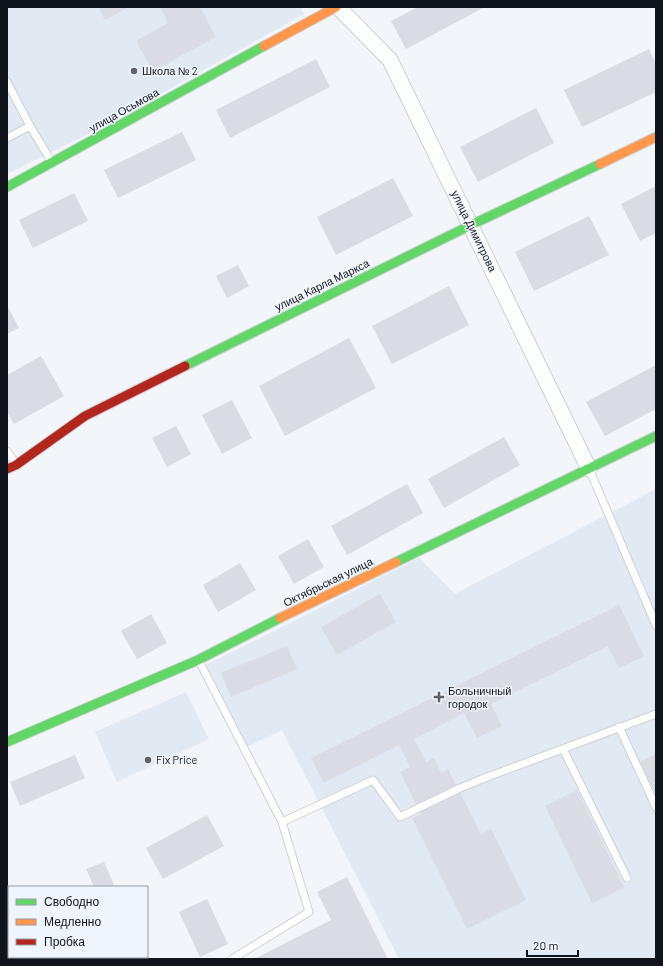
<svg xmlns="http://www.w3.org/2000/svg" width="663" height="966" viewBox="0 0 663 966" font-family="Barlow,sans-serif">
  <rect width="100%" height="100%" fill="#f2f5f9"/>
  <g fill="#e1e9f2">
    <path d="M7,7H301L304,14L98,129L7,174Z"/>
    <path d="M656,489V959H399L282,730L247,747L206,665L419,558L455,594Z"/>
    <path d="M186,692L209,739L117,782L95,732Z"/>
  </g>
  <g fill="#dadce3">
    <path d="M98,7H129L105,20Z"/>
    <path d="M160,7H200L216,37L153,71L136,41L168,23Z"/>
    <path d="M418,7H485L406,49L391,21Z"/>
    <path d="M649,49L656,64V92L582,127L564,90Z"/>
    <path d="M316,59L330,87L230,138L216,110Z"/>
    <path d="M536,108L554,143L478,182L460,147Z"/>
    <path d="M182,132L196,160L118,198L104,170Z"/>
    <path d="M393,178L413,216L336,255L317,217Z"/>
    <path d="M656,186V233L640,241L621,204Z"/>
    <path d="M74,193L88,221L33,248L19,220Z"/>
    <path d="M589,216L609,255L534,291L515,252Z"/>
    <path d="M238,265L249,286L227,298L216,276Z"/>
    <path d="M449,286L469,325L392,364L372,326Z"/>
    <path d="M7,305L19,328L7,334Z"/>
    <path d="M349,338L376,388L285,436L259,386Z"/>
    <path d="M41,356L64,396L14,424L7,412V375Z"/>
    <path d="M656,365V409L605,436L586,402Z"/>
    <path d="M232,400L252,438L222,454L202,415Z"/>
    <path d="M176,426L191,454L167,467L152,438Z"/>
    <path d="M504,437L520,465L444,508L428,479Z"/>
    <path d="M407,484L423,513L347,555L331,526Z"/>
    <path d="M308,539L324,567L294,584L278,556Z"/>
    <path d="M240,563L256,590L218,612L203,585Z"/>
    <path d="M380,594L396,622L337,655L321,627Z"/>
    <path d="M619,605L644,656L619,668L608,646L491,704L502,726L477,738L464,713L414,739L426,762L434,758L441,773L448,769L481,834L491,829L526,900L467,929L412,818L421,814L400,772L410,767L399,745L324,783L311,758Z"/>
    <path d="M151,614L167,643L137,659L121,631Z"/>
    <path d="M287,646L297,669L231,697L221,673Z"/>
    <path d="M656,754V794L640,762Z"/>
    <path d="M75,755L85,778L20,806L10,782Z"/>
    <path d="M577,790L624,887L592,903L545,806Z"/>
    <path d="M207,815L224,846L163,879L146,848Z"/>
    <path d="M104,862L115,887H94L86,869Z"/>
    <path d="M347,877L388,959H254L331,920L317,892Z"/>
    <path d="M207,899L228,944L200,957L179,912Z"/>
    <path d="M125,957H147V959H126Z"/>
  </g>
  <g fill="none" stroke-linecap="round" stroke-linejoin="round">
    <defs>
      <g id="lane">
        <path d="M7,82L30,126L51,161"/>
        <path d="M7,138L30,126"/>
        <path d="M7,451L15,463"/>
        <path d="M590,471L656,625"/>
        <path d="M199,661L282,822L373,780L400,817L458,789L482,779L656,714"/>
        <path d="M619,727L656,807"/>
        <path d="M563,749L627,878"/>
        <path d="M232,959L309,912L282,822"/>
      </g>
      <path id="street" d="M338,7L390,60L589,469"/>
      <g id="fast">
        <path d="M7,187L264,46"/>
        <path d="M185,366L471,225L600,164"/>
        <path d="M396,562L656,436"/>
        <path d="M7,742L198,660L280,618"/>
      </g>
      <g id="slow">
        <path d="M264,46L336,7"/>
        <path d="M600,164L656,137"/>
        <path d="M280,618L396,562"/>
      </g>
      <path id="jam" d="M7,469L16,465L85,416L185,366"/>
    </defs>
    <use href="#lane" stroke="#cdd1d5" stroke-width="9"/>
    <use href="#street" stroke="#cdd1d5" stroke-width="17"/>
    <use href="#fast" stroke="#cdd1d5" stroke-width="11"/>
    <use href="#slow" stroke="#cdd1d5" stroke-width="11"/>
    <use href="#jam" stroke="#cdd1d5" stroke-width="11"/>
    <use href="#lane" stroke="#fdfefe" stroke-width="7"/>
    <use href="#street" stroke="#fdfefe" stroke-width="15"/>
    <use href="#fast" stroke="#63d668" stroke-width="9"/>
    <use href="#slow" stroke="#ff974d" stroke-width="9"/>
    <use href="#jam" stroke="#b3261e" stroke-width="9"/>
  </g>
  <g fill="#5f6369" stroke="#eff5fc" stroke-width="1.5">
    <circle cx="134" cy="71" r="4"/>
    <path d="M437 691h4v4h4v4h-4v4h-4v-4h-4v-4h4z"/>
    <circle cx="148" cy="760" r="4"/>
  </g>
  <g text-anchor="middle" stroke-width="3" stroke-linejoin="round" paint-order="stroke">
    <g font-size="11" fill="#10151b" stroke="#eff5fc" text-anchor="start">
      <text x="142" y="75">Школа № 2</text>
      <text x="448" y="695">Больничный<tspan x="448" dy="13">городок</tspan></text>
      <text x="156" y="764">Fix Price</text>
    </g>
    <g font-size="11" fill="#10151b" stroke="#eff5fc">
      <text transform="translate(124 110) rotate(-29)" y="4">улица Осьмова</text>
      <text transform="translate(474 231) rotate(64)" y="4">улица Димитрова</text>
      <text transform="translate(322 285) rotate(-26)" y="4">улица Карла Маркса</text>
      <text transform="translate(328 582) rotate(-26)" y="4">Октябрьская улица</text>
    </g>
  </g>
  <rect width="663" height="966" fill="none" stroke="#10151b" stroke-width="16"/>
  <rect x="8" y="886" width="140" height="72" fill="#eff5fc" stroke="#969ba2"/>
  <rect x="16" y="899" width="20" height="6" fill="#63d668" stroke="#969ba2"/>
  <text x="44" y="906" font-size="12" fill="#10151b">Свободно</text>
  <rect x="16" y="919" width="20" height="6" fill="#ff974d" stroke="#969ba2"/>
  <text x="44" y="926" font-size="12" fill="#10151b">Медленно</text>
  <rect x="16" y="939" width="20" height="6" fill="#b3261e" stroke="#969ba2"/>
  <text x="44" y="946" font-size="12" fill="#10151b">Пробка</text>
  <path d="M527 950v6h51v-6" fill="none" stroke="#10151b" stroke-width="2"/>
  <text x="533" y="950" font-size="12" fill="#10151b" stroke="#eff5fc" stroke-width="3" paint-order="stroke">20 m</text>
</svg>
